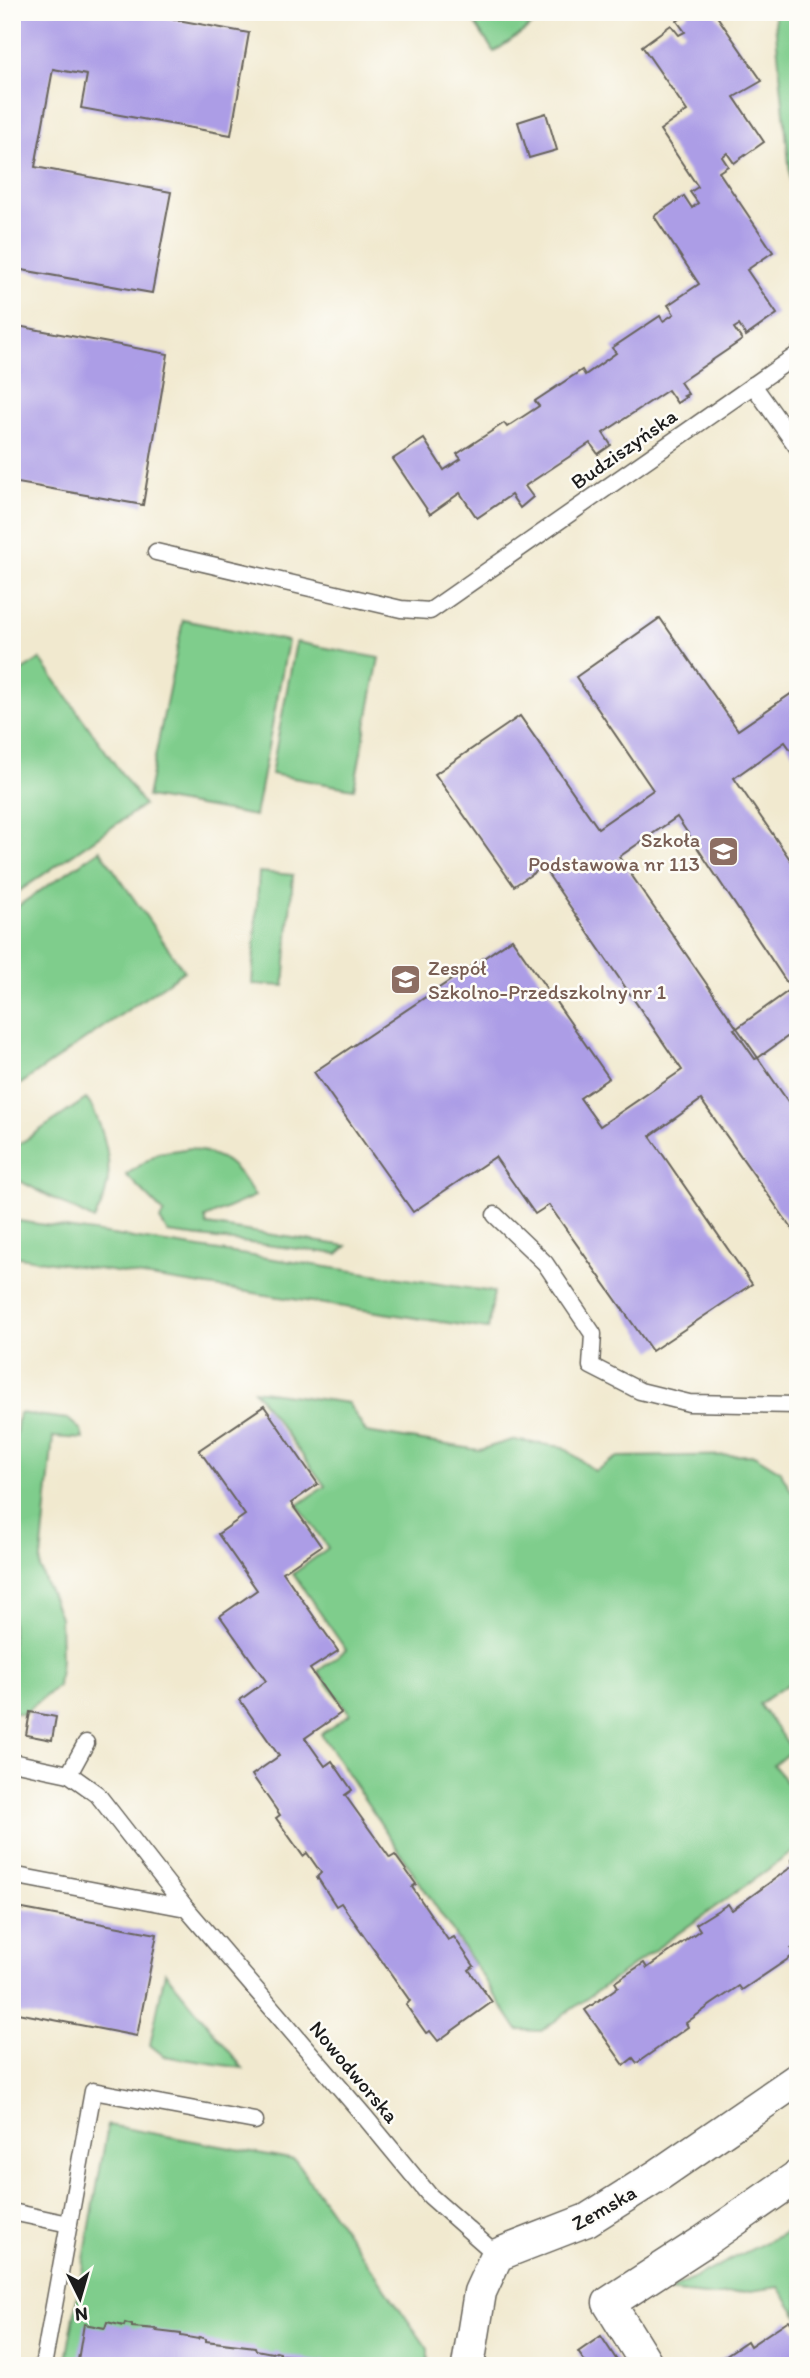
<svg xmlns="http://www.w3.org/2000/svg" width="810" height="2378" viewBox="0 0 810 2378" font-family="Itim,sans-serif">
  <rect width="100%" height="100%" fill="#fdfcf7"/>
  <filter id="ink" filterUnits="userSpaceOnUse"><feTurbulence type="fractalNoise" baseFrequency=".0143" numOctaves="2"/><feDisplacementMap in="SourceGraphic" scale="14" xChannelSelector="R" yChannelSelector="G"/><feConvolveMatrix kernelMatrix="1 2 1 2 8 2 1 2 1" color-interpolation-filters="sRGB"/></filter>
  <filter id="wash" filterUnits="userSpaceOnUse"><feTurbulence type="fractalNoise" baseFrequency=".00686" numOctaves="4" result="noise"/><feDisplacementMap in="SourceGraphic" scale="28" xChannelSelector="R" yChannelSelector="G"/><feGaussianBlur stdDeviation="1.57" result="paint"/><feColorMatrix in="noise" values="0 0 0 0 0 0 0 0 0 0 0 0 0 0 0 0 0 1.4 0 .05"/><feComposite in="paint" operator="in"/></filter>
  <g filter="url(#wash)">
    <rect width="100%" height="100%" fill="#f1e9cf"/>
    <g fill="#7fcd8c" stroke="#4e7454" stroke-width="2">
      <path d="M467,12H551L494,52Z"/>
      <path d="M774,12H798V255Z"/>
      <path d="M183,620L288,641L255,816L147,797Z"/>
      <path d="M296,642L379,658L354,789L271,774Z"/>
      <path d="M40,659L144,805L12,896V677Z"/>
      <path d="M100,850L184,971L12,1090V910Z"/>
      <path d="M259,872L293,875L284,986L252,984Z"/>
      <path d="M86,1099C93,1106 95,1114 99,1123C112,1159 113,1187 94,1220L12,1177V1149Z"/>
      <path d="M191,1148C230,1158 232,1163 255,1196L205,1218L207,1225L347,1246L338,1254L168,1233L160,1220L164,1213L126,1175L158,1153Z"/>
      <path d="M12,1220L494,1292L488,1329L12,1256Z"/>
      <path d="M254,1390L348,1403L366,1432L479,1450L512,1440L563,1447L595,1471L618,1457L754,1455L780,1471L798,1502V1677L759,1704L792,1750L774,1765L798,1799V1848L541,2031L518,2030L321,1734L350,1714L318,1671L346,1650L293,1574L328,1548L298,1505L325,1486Z"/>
      <path d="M19,1413L68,1419L81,1430L83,1439L53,1437L40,1569L60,1617L61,1659L58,1686L23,1714L12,1712V1440H15Z"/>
      <path d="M165,1972L243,2068L164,2056L150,2045Z"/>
      <path d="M108,2125L295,2160L428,2349V2366H65Z"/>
      <path d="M798,2226V2316L779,2287L714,2296L668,2291Z"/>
    </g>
    <g id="blocks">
      <g fill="#ac9de6" fill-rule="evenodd">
        <path d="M12,12H134L249,33L231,135L81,108L87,75L53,69L35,167L171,192L152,293L16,269L12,284Z"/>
        <path d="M687,12H714L762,81L734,97L764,142L734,163L727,153L722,157L728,166L719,172L773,252L747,270L777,314L746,336L739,325L734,328L742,340L680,382L688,394L684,396L686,397L677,403L668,390L603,433L611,445L598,454L590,443L525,486L533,497L520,508L511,495L477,518L460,493L430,514L393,459L424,439L444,470L461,459L457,454L504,423L507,427L539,406L535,401L582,370L585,375L616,353L612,348L660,316L663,321L674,314L668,305L699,284L654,216L684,196L692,208L698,203L690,192L698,187L660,130L687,111L642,46L671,25L679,35L685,32L677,21L688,14Z"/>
        <path d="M546,113L557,150L529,158L518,122Z"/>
        <path d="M12,325L168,354L143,505L12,482Z"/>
        <path d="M660,618L738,730L798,689V760L785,742L734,778L798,871V992L794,987L791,989L798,998V1029L758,1058L798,1116V1237L701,1100L650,1136L752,1284L652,1351L549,1205L535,1214L495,1157L413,1212L314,1072L512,939L609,1078L580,1098L600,1126L682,1070L543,867L514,886L435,774L520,716L598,828L653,790L576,677ZM677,817L791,989L737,1028L619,857ZM737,1028L747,1042L758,1058L755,1059L734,1029Z"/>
        <path d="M264,1406L318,1484L291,1503L321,1546L283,1572L338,1651L310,1669L341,1713L305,1738L325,1766L332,1761L352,1790L345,1795L390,1858L395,1855L416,1884L412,1887L448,1940L454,1937L474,1966L469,1970L492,2002L438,2041L430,2031L426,2033L406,2005L410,2001L341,1903L336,1906L317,1877L321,1873L307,1853L303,1856L276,1818L280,1815L252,1775L279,1756L240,1700L266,1681L220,1616L257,1590L218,1534L245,1515L199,1450Z"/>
        <path d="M30,1712L56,1717L52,1740L26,1735Z"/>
        <path d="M798,1856V1944L791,1949L794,1955L742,1990L739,1986L712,2004L686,2023L688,2027L637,2063L633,2058L624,2065L585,2010L618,1987L615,1982L644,1963L647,1968L700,1930L696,1924L728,1904L732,1910L794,1865L791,1860Z"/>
        <path d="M12,1907L157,1934L137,2036L12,2012Z"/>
        <path d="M789,2320L798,2332V2366H710L747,2341L750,2346Z"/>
        <path d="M107,2322L124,2326L125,2323L132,2325V2327L157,2329L156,2331L181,2334V2336L198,2339L199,2337L206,2339V2341L255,2347L256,2350L272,2353L276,2351L280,2352V2355L305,2357V2359L322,2362V2360L335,2366H77L84,2324L105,2328Z"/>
        <path d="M601,2336L620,2365L618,2366H588L578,2352Z"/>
      </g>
    </g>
  </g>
  <g filter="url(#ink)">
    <use href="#blocks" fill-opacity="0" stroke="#67645b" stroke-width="2"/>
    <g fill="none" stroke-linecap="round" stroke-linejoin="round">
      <defs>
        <g id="lane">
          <path d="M753,385L798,448"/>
          <path d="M156,552L401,609L430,611L798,354"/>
          <path d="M495,1215L545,1263L593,1334L591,1366L640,1391L689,1403L798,1405"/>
          <path d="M12,1762L69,1774L97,1794L186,1908L365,2117L430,2196L497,2255"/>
          <path d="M69,1774L86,1743"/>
          <path d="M12,1875L186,1908"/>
          <path d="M12,2212L69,2224"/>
          <path d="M43,2366L93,2091L255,2121"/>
        </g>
        <g id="street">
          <path d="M468,2366L480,2292L497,2255L587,2220L660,2174L798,2079"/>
          <path d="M648,2366L609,2303L703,2242L798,2176"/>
        </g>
      </defs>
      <use href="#lane" stroke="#67645b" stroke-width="19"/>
      <use href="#street" stroke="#67645b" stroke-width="35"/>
      <use href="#lane" stroke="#fff" stroke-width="16"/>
      <use href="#street" stroke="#fff" stroke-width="32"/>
    </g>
  </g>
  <defs>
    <symbol id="school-square" viewBox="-11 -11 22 22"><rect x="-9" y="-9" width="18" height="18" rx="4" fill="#8d6e63" stroke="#fdfcf7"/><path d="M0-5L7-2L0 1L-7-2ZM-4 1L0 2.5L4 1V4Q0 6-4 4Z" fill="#fff"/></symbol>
  </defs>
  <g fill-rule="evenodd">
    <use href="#school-square" x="706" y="834" width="35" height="35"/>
    <use href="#school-square" x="388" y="962" width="35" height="35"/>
  </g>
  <g text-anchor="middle" stroke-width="5" stroke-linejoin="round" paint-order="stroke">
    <g font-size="21" fill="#1c1c1c" stroke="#fdfcf7">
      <text transform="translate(624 449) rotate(-35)" y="7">Budziszyńska</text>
      <text transform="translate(354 2072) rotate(50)" y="7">Nowodworska</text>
      <text transform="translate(604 2208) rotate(-30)" y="7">Zemska</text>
    </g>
    <g font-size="21" fill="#785e54" stroke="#fdfcf7" text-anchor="end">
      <text x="700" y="847">Szkoła<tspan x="700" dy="24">Podstawowa nr 113</tspan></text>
      <text x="428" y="975" text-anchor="start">Zespół<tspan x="428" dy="24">Szkolno-Przedszkolny nr 1</tspan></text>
    </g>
  </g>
  <rect width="810" height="2378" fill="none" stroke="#fdfcf7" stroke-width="42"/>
  <g transform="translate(80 2298) rotate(175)" stroke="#fdfcf7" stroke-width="5" paint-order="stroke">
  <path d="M0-5L12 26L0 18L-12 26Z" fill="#1c1c1c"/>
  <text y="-10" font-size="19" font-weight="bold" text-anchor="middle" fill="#1c1c1c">N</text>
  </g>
</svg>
